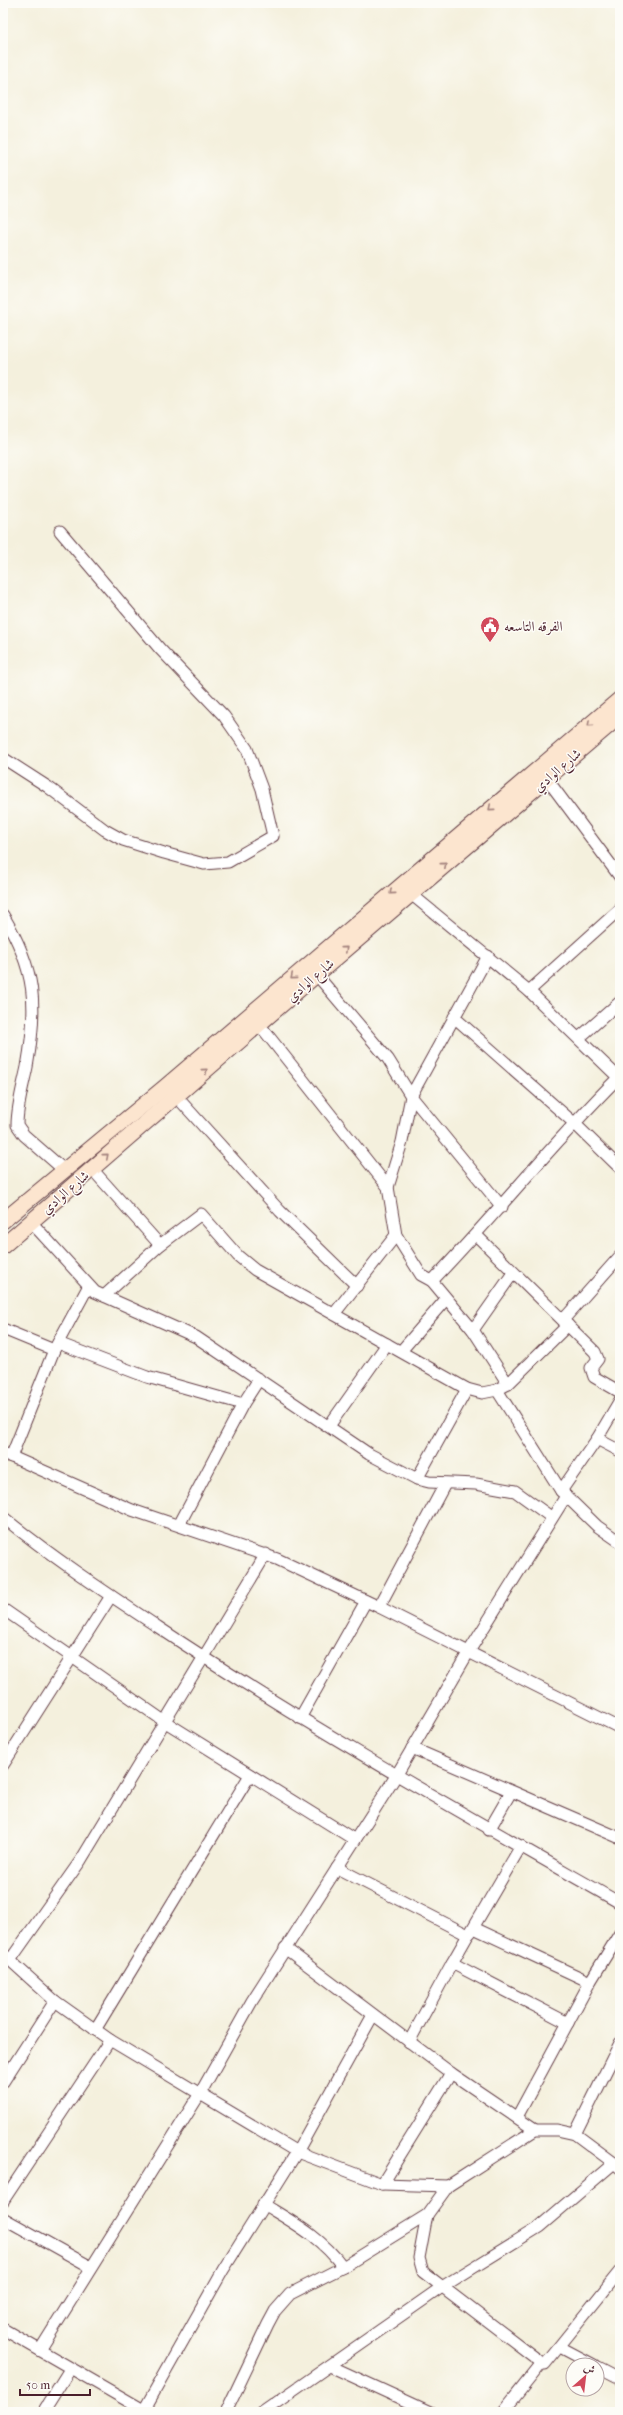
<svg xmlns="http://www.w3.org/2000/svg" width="623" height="2415" viewBox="0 0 623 2415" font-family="'IM FELL French Canon',Amiri,serif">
  <rect width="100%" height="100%" fill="#fdfcf7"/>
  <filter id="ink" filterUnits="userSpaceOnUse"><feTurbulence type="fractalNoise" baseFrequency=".025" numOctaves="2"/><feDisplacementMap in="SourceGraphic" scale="8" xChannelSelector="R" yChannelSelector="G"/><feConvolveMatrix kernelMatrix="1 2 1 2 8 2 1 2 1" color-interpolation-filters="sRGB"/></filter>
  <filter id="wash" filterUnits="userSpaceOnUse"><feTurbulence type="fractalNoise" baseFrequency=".012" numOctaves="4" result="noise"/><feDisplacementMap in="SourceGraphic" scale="16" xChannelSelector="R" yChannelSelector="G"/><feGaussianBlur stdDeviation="0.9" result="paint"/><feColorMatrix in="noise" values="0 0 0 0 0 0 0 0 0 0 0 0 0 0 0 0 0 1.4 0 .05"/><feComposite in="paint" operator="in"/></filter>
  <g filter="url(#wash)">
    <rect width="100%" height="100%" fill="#f4f0dd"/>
  </g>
  <g filter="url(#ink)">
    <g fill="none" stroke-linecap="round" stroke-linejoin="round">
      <defs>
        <g id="street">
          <path d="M3,758L48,787L105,830L123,840L164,853L204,864L228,862L273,836L262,789L247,749L224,716L160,649L60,531"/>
          <path d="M547,779L620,877"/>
          <path d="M411,894L529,991L620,1079"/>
          <path d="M3,915C36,970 38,1005 27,1067C23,1086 17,1106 17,1125L24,1135L64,1170"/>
          <path d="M316,974L388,1059L411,1096L502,1207"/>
          <path d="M529,991L620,909"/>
          <path d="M454,1017L573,1122L620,1168"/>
          <path d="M259,1024L388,1187L396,1235L421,1275L432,1281L473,1330L508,1384L497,1390L561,1491L597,1526L620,1542"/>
          <path d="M579,1038L620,1002"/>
          <path d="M176,1096L280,1211L357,1286"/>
          <path d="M92,1169L160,1245"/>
          <path d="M388,1187L402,1142L411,1096L488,956"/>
          <path d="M31,1222L95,1292L196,1337L369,1454L417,1479L429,1482L476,1484L515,1491L551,1517"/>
          <path d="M476,1235L595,1352L598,1359L591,1368L594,1377L620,1392"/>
          <path d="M432,1281C496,1215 553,1142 619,1077"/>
          <path d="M104,1296L160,1245L201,1214L238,1256L255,1270L467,1389L482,1393L497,1390"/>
          <path d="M334,1314L396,1235"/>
          <path d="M563,1320L620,1256"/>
          <path d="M3,1329L54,1350"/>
          <path d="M473,1330L513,1273"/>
          <path d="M58,1343L147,1377L243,1404"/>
          <path d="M401,1351L446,1299"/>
          <path d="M508,1384L568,1325"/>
          <path d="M329,1426L387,1344"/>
          <path d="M597,1439L620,1451"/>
          <path d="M3,1453L132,1510L277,1559L379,1607L620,1728"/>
          <path d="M11,1457L54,1350L88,1287"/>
          <path d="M417,1479L467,1389"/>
          <path d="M561,1491L597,1439L620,1400"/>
          <path d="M3,1517C53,1558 105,1592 158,1627C308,1727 464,1814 620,1903"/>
          <path d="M179,1525L243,1404L259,1379"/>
          <path d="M379,1607L445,1484"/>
          <path d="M3,1609L164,1721L355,1840"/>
          <path d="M300,1718L366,1601"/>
          <path d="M412,1748L620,1838"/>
          <path d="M3,1765L111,1596"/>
          <path d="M489,1830L511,1792"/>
          <path d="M337,1868L468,1935L452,1963L568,2023"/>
          <path d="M474,1928L590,1982"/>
          <path d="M470,1933L521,1846"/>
          <path d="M285,1948L451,2073L535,2130"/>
          <path d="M3,1954L55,2001L110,2040"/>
          <path d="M11,1959L81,1860L266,1554"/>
          <path d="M373,2015L297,2152L382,2184L448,2186"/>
          <path d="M95,2030L250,1775"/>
          <path d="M409,2042L452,1963"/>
          <path d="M3,2082L55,2001"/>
          <path d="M517,2117L590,1982L620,1933"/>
          <path d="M575,2134L620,2043"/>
          <path d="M382,2184L451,2073"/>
          <path d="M3,2201L110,2040L297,2152L223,2270L144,2410"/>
          <path d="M263,2204C294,2223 321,2237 343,2267"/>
          <path d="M427,2215L419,2258L423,2272L542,2363"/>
          <path d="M3,2218L91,2267"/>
          <path d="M3,2329L147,2412"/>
          <path d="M560,2347L594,2365"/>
          <path d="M40,2350L201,2092L252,2001L396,1776L468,1653L566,1496"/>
          <path d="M330,2366L430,2412"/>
          <path d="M597,2367L620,2379"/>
          <path d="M43,2412L70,2369"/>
          <path d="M226,2412L268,2324L275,2311L290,2294L343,2267L427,2215L448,2186L535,2130H557L575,2134L614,2163"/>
          <path d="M263,2412L442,2287L539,2227L614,2163L620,2168"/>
          <path d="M503,2412L542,2363L545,2364L620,2271"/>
        </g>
        <g id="secondary">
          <path d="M3,1221L165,1087L620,699"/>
          <path d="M3,1246L302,987L620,716"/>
        </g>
      </defs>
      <use href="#street" stroke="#643e46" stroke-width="13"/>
      <use href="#secondary" stroke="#643e46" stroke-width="17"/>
      <use href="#street" stroke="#fff" stroke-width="11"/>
      <use href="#secondary" stroke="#fce5cf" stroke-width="15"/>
    </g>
    <defs><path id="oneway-chevron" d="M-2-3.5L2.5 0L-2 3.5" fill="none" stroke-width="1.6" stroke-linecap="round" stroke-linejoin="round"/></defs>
    <g stroke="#a3827d">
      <use href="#oneway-chevron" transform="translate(590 724) rotate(140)"/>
      <use href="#oneway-chevron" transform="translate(491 808) rotate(140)"/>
      <use href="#oneway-chevron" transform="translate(444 865) rotate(-40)"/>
      <use href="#oneway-chevron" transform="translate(392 892) rotate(139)"/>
      <use href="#oneway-chevron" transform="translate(345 949) rotate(-41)"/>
      <use href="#oneway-chevron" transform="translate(293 977) rotate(140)"/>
      <use href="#oneway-chevron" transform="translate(205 1071) rotate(-41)"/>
      <use href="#oneway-chevron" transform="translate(106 1156) rotate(-41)"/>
    </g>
  </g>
  <defs>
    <symbol id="civic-pin" viewBox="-11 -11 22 30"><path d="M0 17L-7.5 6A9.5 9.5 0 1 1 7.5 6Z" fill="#d1495b" stroke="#fdfcf7"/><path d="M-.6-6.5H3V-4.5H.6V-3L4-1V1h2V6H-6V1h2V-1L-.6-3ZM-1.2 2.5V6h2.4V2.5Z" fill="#fff"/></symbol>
  </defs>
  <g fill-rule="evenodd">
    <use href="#civic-pin" x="479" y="615" width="22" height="30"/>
  </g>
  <g text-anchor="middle" stroke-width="3" stroke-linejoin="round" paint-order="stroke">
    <g font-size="14" fill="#4a1f2b" stroke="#fdfcf7" text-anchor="start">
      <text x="504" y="631">الفرقه التاسعه</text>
    </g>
    <g font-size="14" fill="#4a1f2b" stroke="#fdfcf7">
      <text transform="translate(557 770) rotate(-41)" y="5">شارع الوادي</text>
      <text transform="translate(310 980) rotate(-41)" y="5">شارع الوادي</text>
      <text transform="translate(65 1192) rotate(-41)" y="5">شارع الوادي</text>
    </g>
  </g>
  <rect width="623" height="2415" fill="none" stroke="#fdfcf7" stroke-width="16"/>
  <g transform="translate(585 2377) rotate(28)"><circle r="19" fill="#fdfcf7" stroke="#b5a4a5"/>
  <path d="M0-3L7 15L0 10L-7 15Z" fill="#d1495b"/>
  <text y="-6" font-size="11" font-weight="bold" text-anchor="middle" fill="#4a1f2b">ش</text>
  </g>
  <path d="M20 2389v6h70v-6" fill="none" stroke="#4a1f2b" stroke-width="2"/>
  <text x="26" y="2389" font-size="12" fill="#4a1f2b" stroke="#fdfcf7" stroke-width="3" paint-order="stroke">50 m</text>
</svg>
